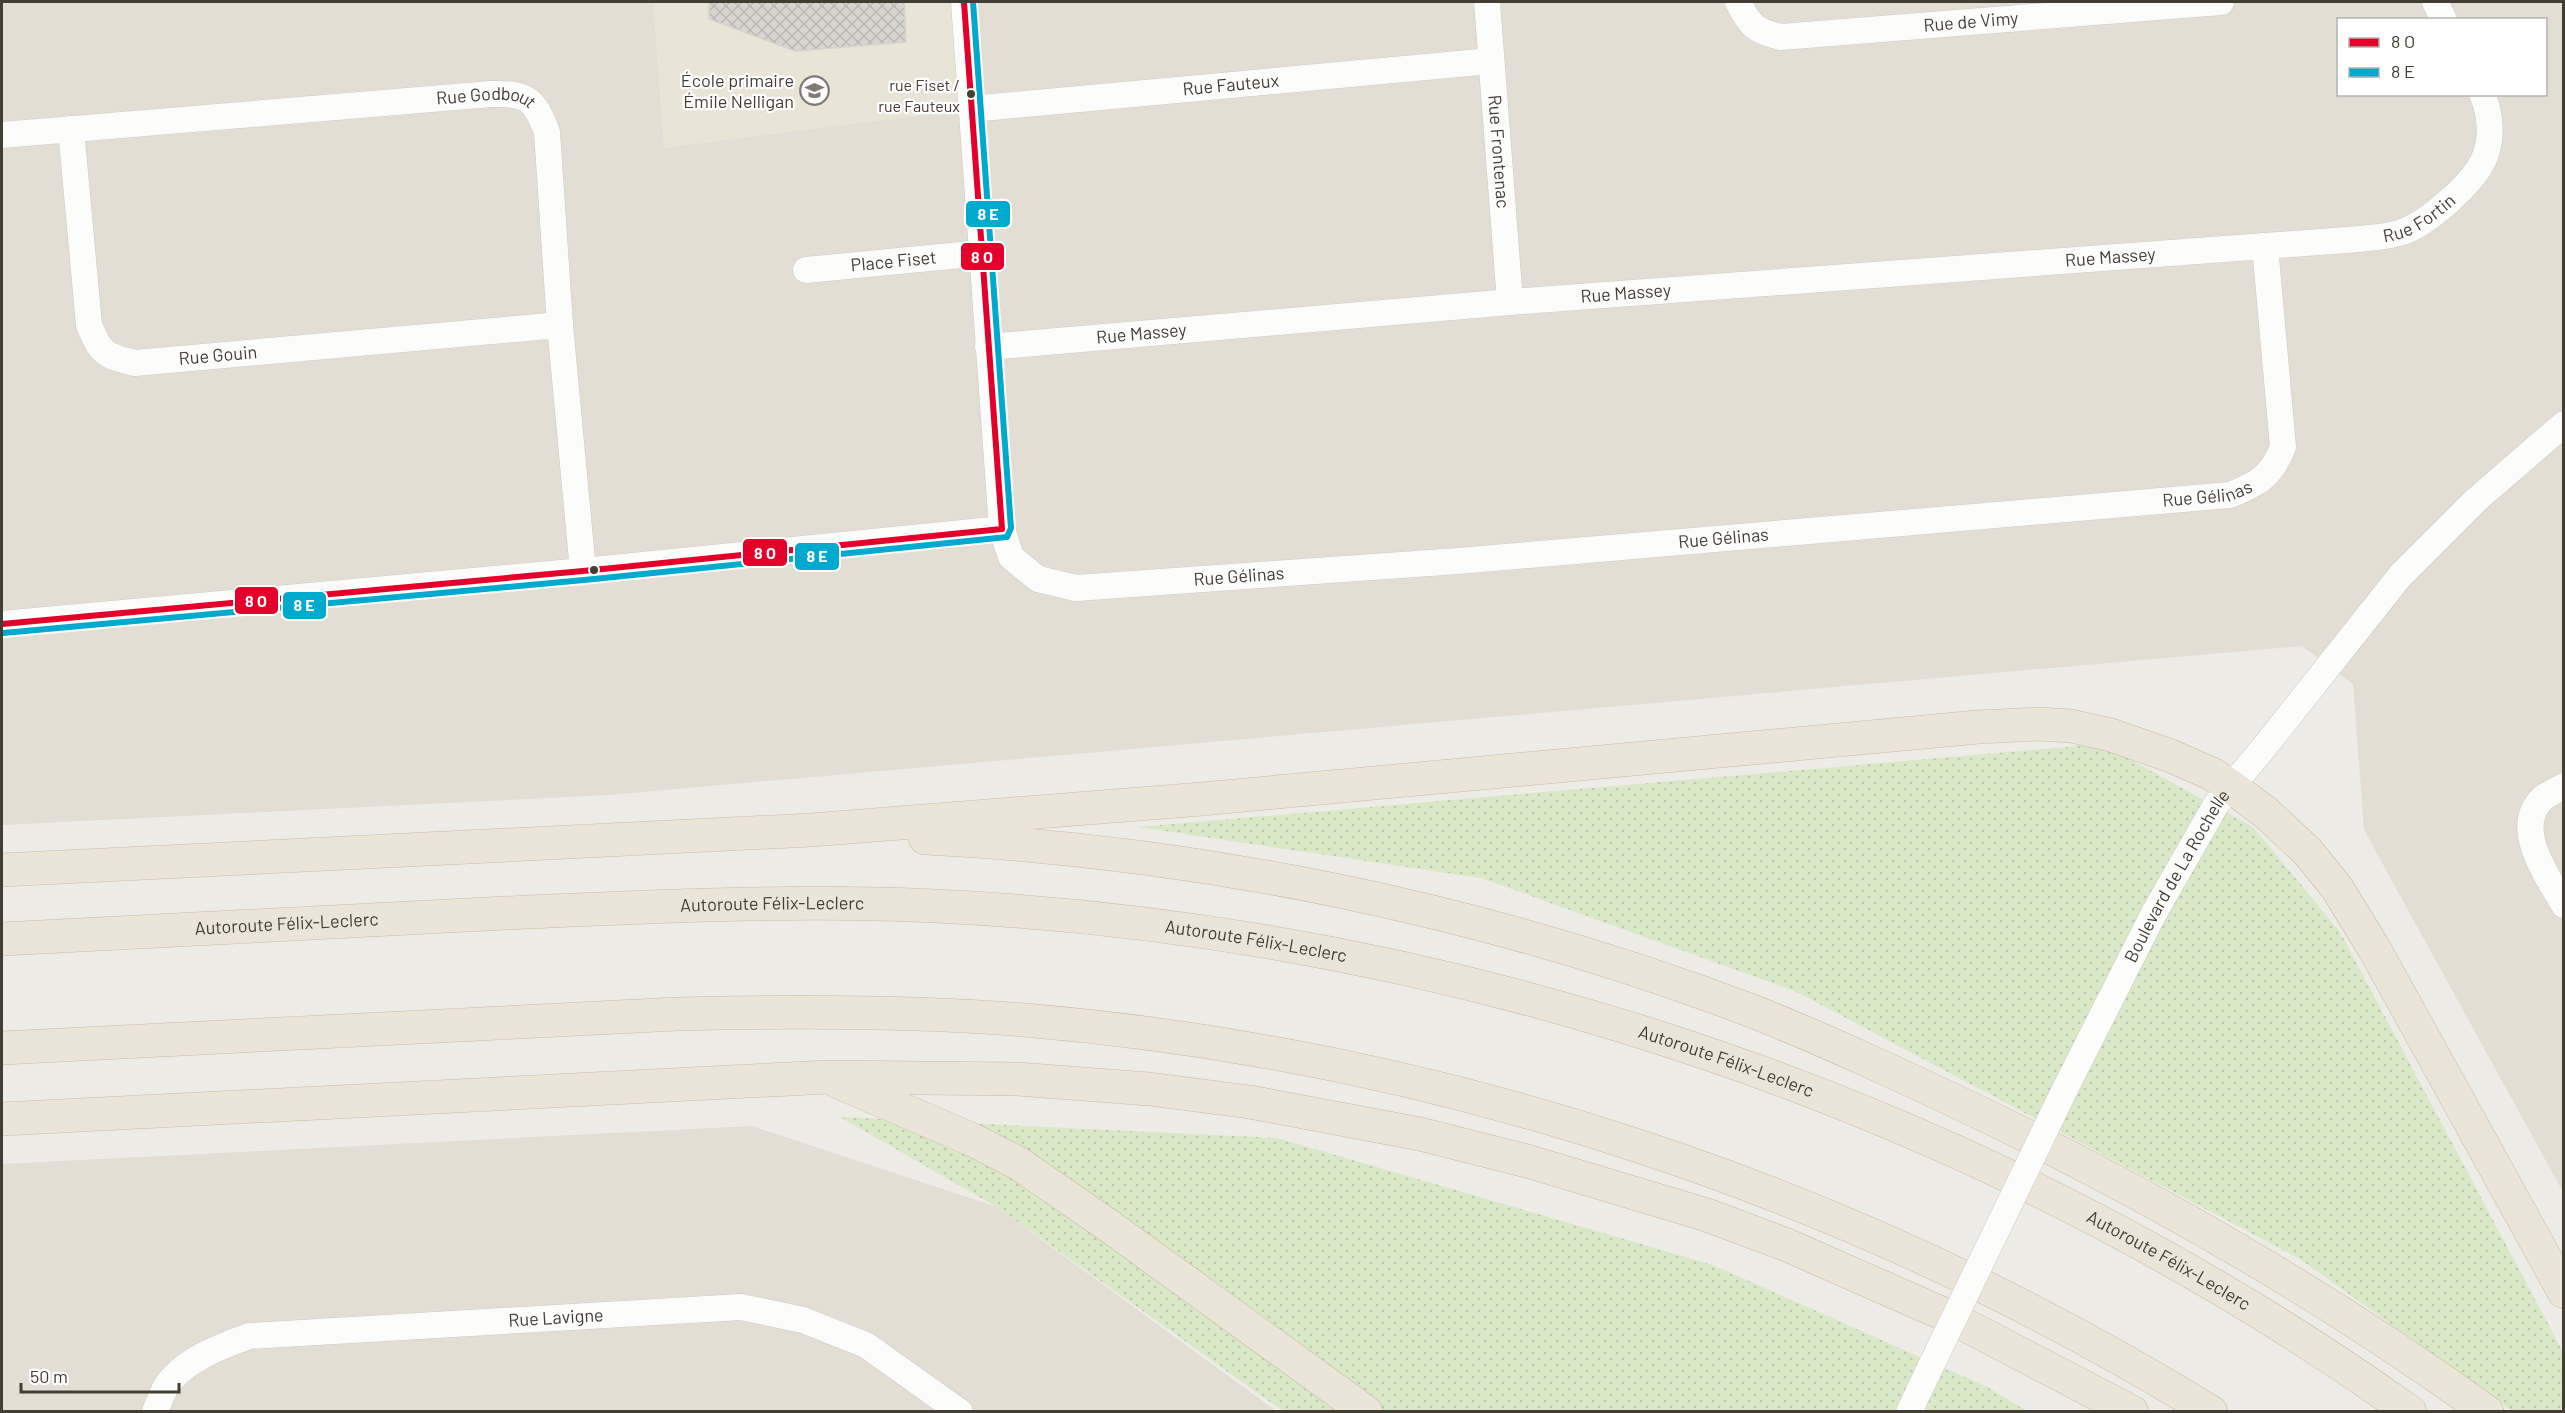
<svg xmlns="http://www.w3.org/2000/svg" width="2565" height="1413" viewBox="0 0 2565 1413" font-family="Barlow,sans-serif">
  <defs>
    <pattern id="grass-dots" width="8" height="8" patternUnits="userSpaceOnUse" patternTransform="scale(1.5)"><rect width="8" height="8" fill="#d9e8c7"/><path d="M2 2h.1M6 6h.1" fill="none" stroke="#bbc8ac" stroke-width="1.8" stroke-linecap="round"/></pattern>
    <pattern id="building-cross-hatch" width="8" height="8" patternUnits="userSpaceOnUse" patternTransform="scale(1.5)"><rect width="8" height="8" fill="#d7d5cf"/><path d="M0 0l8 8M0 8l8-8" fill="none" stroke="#bab8b2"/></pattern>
  </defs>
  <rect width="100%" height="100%" fill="#eeece6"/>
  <g fill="#e2ded4" fill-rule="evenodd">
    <path d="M2,2H2563V1192L2364,830L2353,684L2302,646L609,795L2,825ZM2338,20H2546V94H2338Z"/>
    <path d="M752,1126L997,1207L1276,1411L2,1412V1164Z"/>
  </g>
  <path fill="#e9e5d6" d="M653,2H964L971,109L664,148Z"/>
  <g fill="url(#grass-dots)">
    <path d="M2102,744L2253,827L2340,932L2563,1352V1411H2512L2300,1259L1797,992L1481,878L1138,827Z"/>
    <path d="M840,1117L1277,1138L1713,1265L1987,1387L2027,1411H1283L997,1207Z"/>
  </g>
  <path fill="url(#building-cross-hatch)" stroke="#d6d3cc" stroke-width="1.5" d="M709,2H904L906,42L795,51L709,19Z"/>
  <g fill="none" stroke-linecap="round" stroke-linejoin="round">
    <defs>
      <g id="minor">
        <path id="s1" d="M964,2L1002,529L1011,557L1038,579L1076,588L1458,561L2230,495C2259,483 2271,477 2283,447L2265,246"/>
        <path id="s2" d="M1487,2L1510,302"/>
        <path id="s3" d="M1738,2C1750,26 1755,31 1781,37L2221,2"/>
        <path d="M2435,2L2444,20"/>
        <path id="s4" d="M971,109L1491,61"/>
        <path id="s5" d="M71,129L89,325C101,354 105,356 135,363L560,325"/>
        <path id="s6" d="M2,135L491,94C528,93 534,99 547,132L560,325L583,571"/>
        <path id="s7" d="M806,270L981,253"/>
        <path id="s8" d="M988,347L1510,302L2265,246C2293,244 2320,242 2347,240C2365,238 2385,238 2402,232C2427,224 2472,184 2483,161C2493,140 2491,114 2482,94"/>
        <path d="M2,624L583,571L1002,529"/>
        <path d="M2564,786C2557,790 2549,793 2543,798C2511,827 2548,877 2564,905"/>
        <path id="s9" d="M2064,1091L2154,913L2217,803L2262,750L2400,576L2476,500L2564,424"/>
        <path id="s10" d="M155,1412C158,1404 161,1397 164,1390C179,1362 221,1346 249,1336L741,1307L803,1320L866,1345L960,1412"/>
        <path d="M1909,1412L1928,1372"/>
      </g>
      <g id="highway">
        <path d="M925,838C1206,852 1489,911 1752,1011C1828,1041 1902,1076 1976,1111C2157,1198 2324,1294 2487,1412"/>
        <path d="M2,870L811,830L1202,799L1978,727L2038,724L2071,726L2111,735L2171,756L2212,774L2230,786L2265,812L2308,852L2337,888L2375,950L2564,1292"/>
        <path id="s11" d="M2,939C170,930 338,921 506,913C649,907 792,899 936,906C1460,931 1981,1107 2410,1412"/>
        <path d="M2,1048L677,1014C793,1011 909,1011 1024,1020C1443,1055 1853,1192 2211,1412"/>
        <path d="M838,1082L973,1140L1018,1163L1112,1228L1366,1412"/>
        <path d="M2,1119L828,1077L1017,1079L1149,1089L1250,1102L1420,1134L1527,1161L1707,1215L1787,1245L1948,1316L2132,1412"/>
      </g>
    </defs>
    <use href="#minor" stroke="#cccac4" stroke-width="27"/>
    <use href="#highway" stroke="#c5baa2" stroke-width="34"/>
    <use href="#minor" stroke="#fcfcfb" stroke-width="26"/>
    <use href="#highway" stroke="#eae5d8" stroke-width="33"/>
    <defs>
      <path id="minor-bridge" d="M1928,1372L2064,1091"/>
    </defs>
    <use href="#minor-bridge" stroke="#cccac4" stroke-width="27" stroke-linecap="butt"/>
    <use href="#minor-bridge" stroke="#fcfcfb" stroke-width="26"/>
    <defs>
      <path id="bus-1" d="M2,624L583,571L1002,529L964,2"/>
      <path id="bus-2" d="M3,633L584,580L1007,537L1011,528L973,2"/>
    </defs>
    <use href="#bus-1" stroke="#fff" stroke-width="10"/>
    <use href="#bus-2" stroke="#fff" stroke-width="10"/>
    <use href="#bus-1" stroke="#e4002b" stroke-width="6"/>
    <use href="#bus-2" stroke="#00a9ce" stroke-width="6"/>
  </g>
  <defs>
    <symbol id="school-ring" viewBox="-11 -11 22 22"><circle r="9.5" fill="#fff" stroke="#7e7b72" stroke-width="1.5"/><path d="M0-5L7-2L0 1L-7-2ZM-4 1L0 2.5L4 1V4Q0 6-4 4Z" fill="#7e7b72"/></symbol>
  </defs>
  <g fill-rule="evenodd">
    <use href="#school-ring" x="798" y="74" width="33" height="33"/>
  </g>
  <g fill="#423e34" stroke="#fff" stroke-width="2">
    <circle cx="971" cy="94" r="5"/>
    <circle cx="594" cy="570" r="5"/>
  </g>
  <g text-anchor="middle" stroke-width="4.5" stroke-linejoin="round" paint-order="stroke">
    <g font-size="16" fill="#423e34" stroke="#fff" text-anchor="end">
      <text x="960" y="91">rue Fiset /<tspan x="960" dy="21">rue Fauteux</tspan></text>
    </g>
    <g font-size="18" fill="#423e34" stroke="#fff">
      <text dy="6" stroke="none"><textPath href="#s3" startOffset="249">Rue de Vimy</textPath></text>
      <text dy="6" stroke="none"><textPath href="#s4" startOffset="261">Rue Fauteux</textPath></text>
      <text dy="6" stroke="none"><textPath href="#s6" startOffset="486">Rue Godbout</textPath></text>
      <text dy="6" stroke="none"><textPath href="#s2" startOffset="150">Rue Frontenac</textPath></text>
      <text dy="6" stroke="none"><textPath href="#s8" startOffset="1440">Rue Fortin</textPath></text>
      <text dy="6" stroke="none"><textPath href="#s8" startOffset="1126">Rue Massey</textPath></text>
      <text dy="6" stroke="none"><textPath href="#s7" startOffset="88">Place Fiset</textPath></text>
      <text dy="6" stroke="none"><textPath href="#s8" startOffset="640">Rue Massey</textPath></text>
      <text dy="6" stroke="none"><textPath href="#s8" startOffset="154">Rue Massey</textPath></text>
      <text dy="6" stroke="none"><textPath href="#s5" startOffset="344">Rue Gouin</textPath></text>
      <text dy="6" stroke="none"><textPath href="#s1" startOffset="1767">Rue Gélinas</textPath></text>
      <text dy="6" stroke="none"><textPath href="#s1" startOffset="1281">Rue Gélinas</textPath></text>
      <text dy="6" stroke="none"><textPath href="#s1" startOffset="795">Rue Gélinas</textPath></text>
      <text dy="6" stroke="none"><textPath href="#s9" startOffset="243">Boulevard de La Rochelle</textPath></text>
      <text dy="6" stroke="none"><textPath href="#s11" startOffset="771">Autoroute Félix-Leclerc</textPath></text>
      <text dy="6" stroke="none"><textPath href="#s11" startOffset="285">Autoroute Félix-Leclerc</textPath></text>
      <text dy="6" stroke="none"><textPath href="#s11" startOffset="1257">Autoroute Félix-Leclerc</textPath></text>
      <text dy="6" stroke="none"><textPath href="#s11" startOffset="1743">Autoroute Félix-Leclerc</textPath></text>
      <text dy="6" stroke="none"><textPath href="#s11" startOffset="2229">Autoroute Félix-Leclerc</textPath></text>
      <text dy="6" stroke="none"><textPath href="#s10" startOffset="434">Rue Lavigne</textPath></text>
    </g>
    <g font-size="18" fill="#423e34" stroke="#fff" text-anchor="end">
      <text x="794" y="87">École primaire<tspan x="794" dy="21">Émile Nelligan</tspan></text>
    </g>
  </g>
  <g stroke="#fff" stroke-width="2">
    <rect x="965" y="200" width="46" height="28" rx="6" fill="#00a9ce"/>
    <rect x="960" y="242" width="45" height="29" rx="6" fill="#e4002b"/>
    <rect x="742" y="538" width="46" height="29" rx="6" fill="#e4002b"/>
    <rect x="794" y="542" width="46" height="29" rx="6" fill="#00a9ce"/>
    <rect x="234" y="586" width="45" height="29" rx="6" fill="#e4002b"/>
    <rect x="282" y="591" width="45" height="29" rx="6" fill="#00a9ce"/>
  </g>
  <g font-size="16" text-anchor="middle" font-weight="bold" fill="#fff">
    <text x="988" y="220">8 E</text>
    <text x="982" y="263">8 O</text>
    <text x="765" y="559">8 O</text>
    <text x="817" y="562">8 E</text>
    <text x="256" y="607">8 O</text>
    <text x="304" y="611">8 E</text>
  </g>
  <rect width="2565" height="1413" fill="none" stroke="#423e34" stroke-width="6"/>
  <rect x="2337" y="18" width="210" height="78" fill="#ffffff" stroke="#b3b2ae" stroke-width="1.5"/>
  <rect x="2349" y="38" width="30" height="9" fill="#e4002b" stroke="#b3b2ae" stroke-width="1.5"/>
  <text x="2391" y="48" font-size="18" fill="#423e34">8 O</text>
  <rect x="2349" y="68" width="30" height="9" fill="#00a9ce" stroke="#b3b2ae" stroke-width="1.5"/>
  <text x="2391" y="78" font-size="18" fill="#423e34">8 E</text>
  <path d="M21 1383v9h158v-9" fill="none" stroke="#423e34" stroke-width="3"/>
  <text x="30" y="1383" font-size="18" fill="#423e34" stroke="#ffffff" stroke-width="4.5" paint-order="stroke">50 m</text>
</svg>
